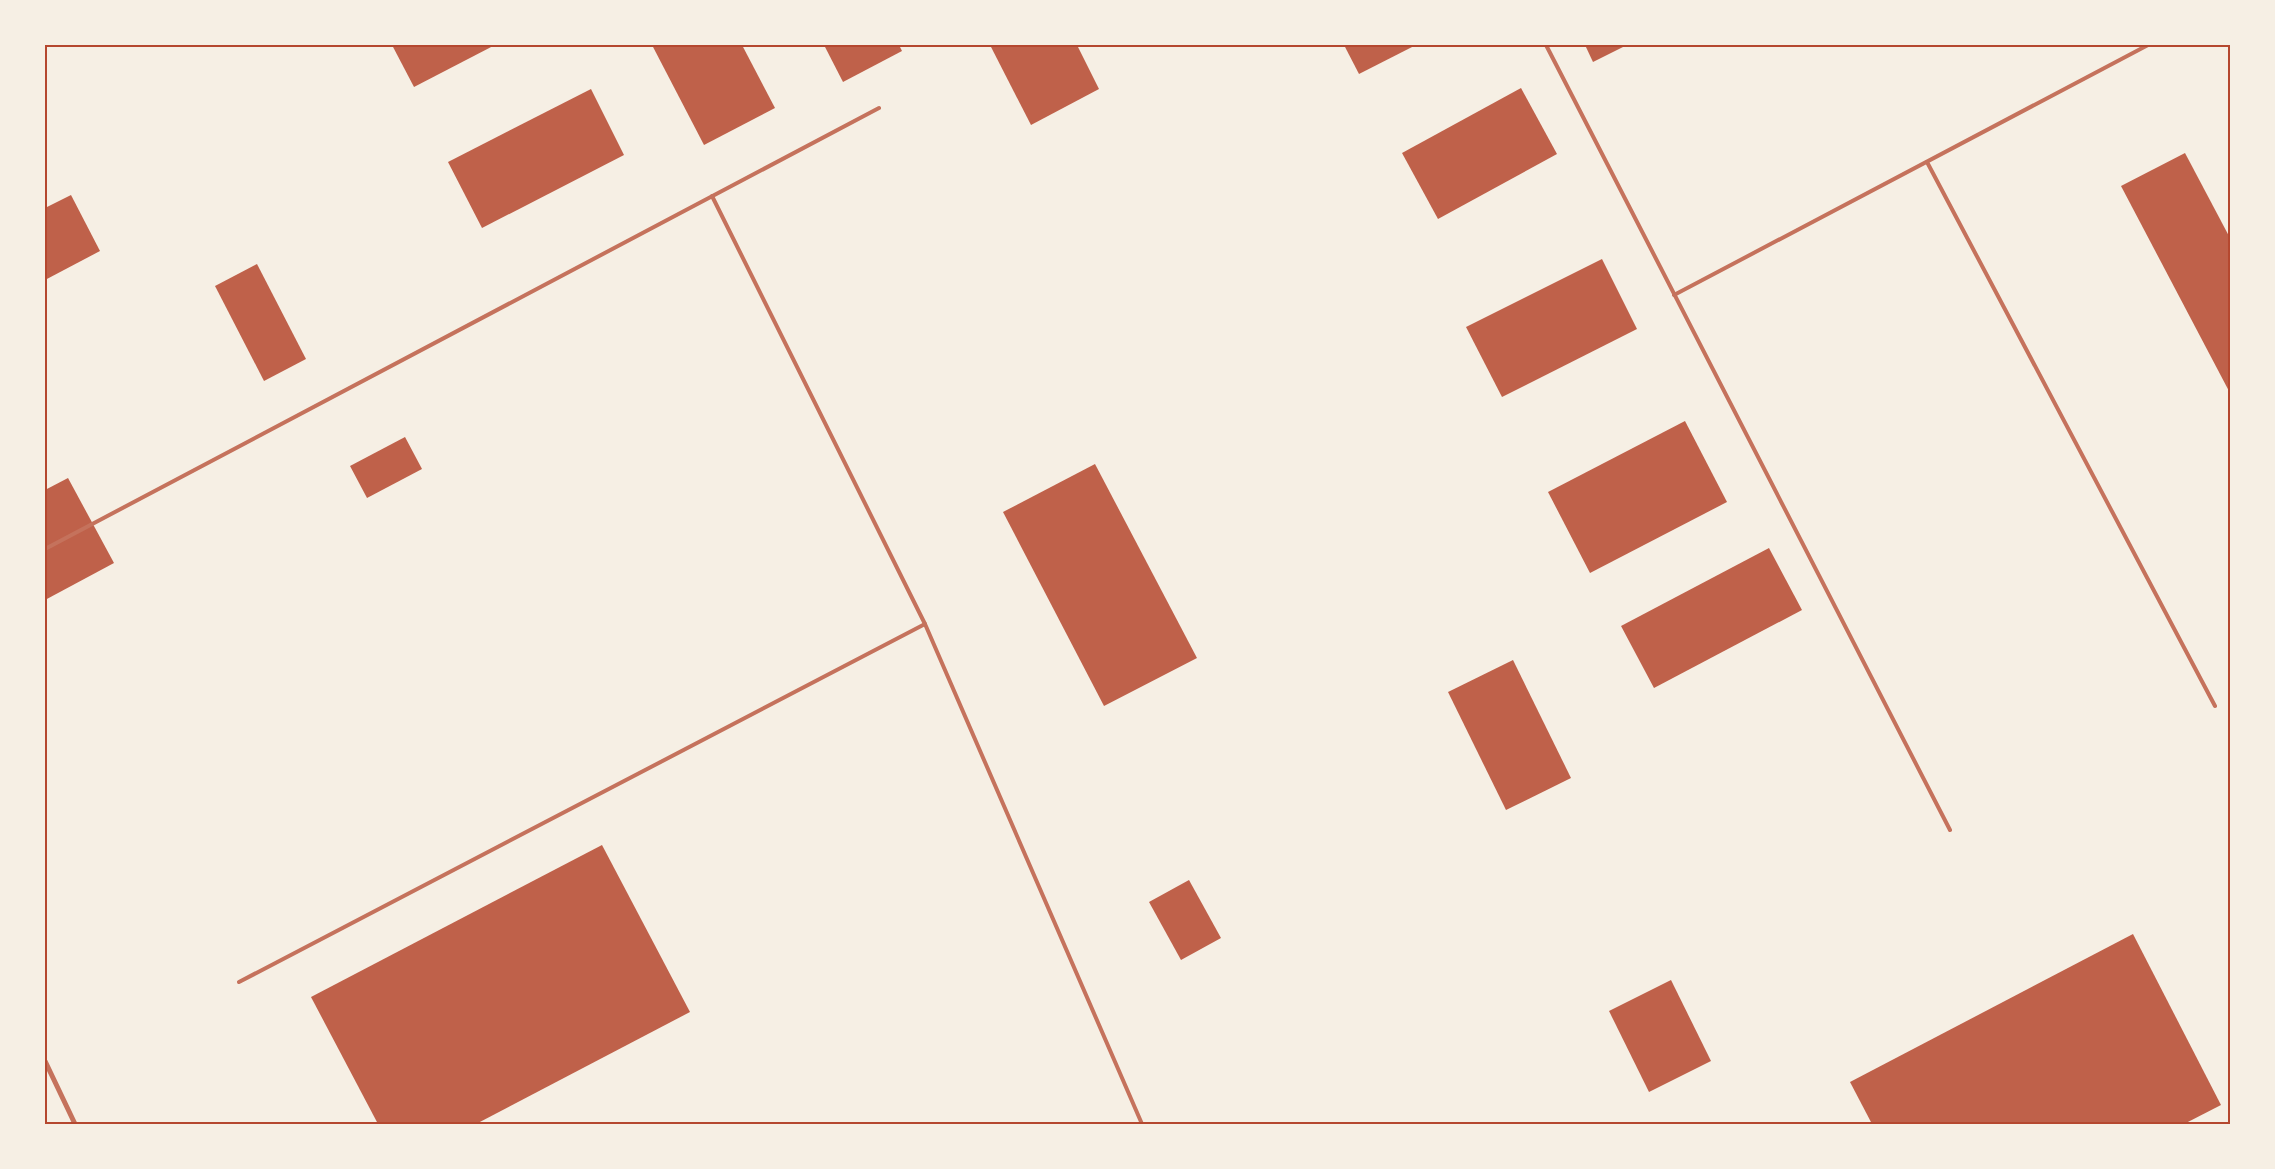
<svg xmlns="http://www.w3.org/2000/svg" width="2275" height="1169" viewBox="0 0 2275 1169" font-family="Lato,sans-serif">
  <rect width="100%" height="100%" fill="#f6efe4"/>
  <g fill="#bf614a">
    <path d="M392,45H495L414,87Z"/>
    <path d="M652,45H742L775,108L704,145Z"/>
    <path d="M824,45H899L902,51L843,82Z"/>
    <path d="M990,45H1077L1099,89L1031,125Z"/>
    <path d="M1344,45H1416L1359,74Z"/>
    <path d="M1585,45H1627L1593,62Z"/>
    <path d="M1521,88L1557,154L1438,219L1402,153Z"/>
    <path d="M591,89L624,155L482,228L448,162Z"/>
    <path d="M2185,153L2230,238V393L2121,186Z"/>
    <path d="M71,195L100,251L45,280V208Z"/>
    <path d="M1602,259L1637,329L1502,397L1466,327Z"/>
    <path d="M257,264L306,359L264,381L215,286Z"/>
    <path d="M1685,421L1727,502L1590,573L1548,492Z"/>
    <path d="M405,437L422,469L367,498L350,466Z"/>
    <path d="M1095,464L1197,658L1104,706L1003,512Z"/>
    <path d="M68,478L114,563L45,600V490Z"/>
    <path d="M1769,548L1802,610L1654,688L1621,626Z"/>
    <path d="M1513,660L1571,778L1506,810L1448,692Z"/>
    <path d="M602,845L690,1012L476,1124H378L311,997Z"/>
    <path d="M1189,880L1221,938L1181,960L1149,902Z"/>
    <path d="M2133,934L2221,1105L2184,1124H1872L1850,1082Z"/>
    <path d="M1671,980L1711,1061L1649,1092L1609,1011Z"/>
  </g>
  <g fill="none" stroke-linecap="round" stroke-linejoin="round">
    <g stroke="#c5725c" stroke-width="4">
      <path d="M1546,45L1950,830"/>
      <path d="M1927,162L2215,706"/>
      <path d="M712,196L925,624L1142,1124"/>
      <path d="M1674,295L2148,45"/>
      <path d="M45,549L879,108"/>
      <path d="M239,982L925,624"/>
    </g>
    <path stroke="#c5725c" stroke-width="5" d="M45,1061L75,1124"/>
  </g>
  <rect width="2275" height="1169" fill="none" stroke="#f6efe4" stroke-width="92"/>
  <rect x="46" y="46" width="2183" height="1077" fill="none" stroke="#b5482f" stroke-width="2"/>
</svg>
